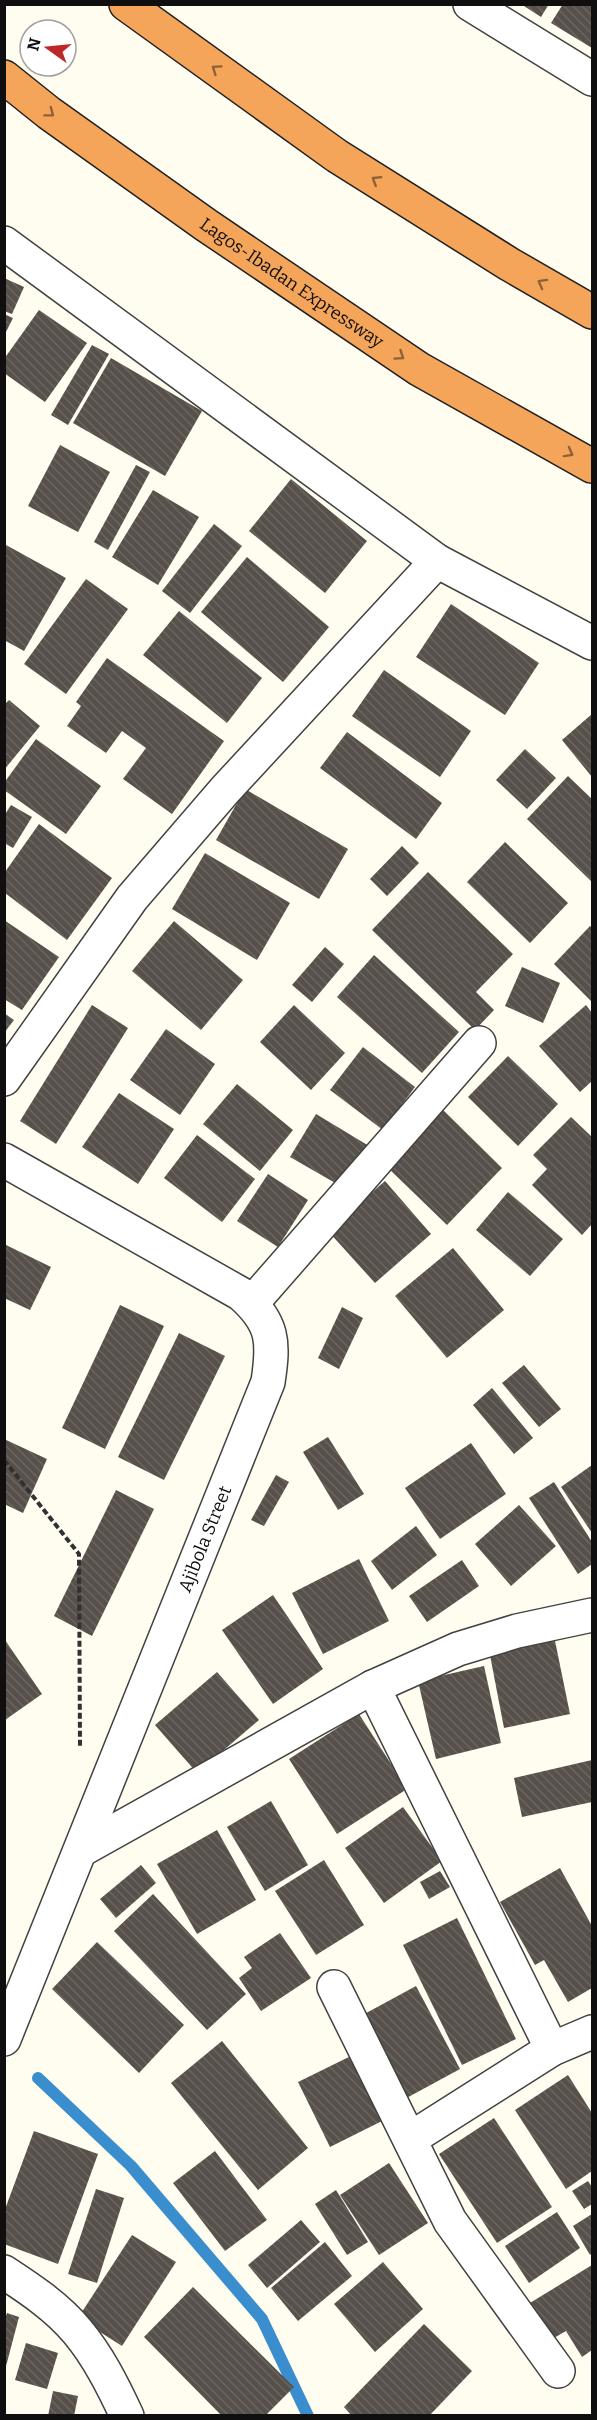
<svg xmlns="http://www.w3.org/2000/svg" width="597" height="2420" viewBox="0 0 597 2420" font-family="Bitter,serif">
  <defs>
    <pattern id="building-back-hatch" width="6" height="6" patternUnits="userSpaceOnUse" patternTransform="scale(1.5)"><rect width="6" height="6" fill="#57504b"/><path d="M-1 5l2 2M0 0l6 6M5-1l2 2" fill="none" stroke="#6a6561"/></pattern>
  </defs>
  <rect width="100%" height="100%" fill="#fffdf0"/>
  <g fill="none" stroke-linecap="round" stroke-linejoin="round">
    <path stroke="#3b8ece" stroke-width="12" d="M38,2078L131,2166L262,2319L308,2416"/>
  </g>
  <g fill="url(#building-back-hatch)">
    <path d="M525,4H549L541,17L524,6Z"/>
    <path d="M563,4H592V48L551,23Z"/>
    <path d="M4,278L24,287L12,314L4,311Z"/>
    <path d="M39,310L87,343L45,402L4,373V359Z"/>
    <path d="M4,314L13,318L4,336Z"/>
    <path d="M92,345L109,354L68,425L51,415Z"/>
    <path d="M111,358L202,411L165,476L73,423Z"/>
    <path d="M60,445L110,472L78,532L28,506Z"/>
    <path d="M136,465L150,472L108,550L94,542Z"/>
    <path d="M291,479L367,541L325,593L249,531Z"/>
    <path d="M153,490L199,517L158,585L112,557Z"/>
    <path d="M214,524L242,546L190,613L162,591Z"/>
    <path d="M6,545L66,578L24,651L4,640V548Z"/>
    <path d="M247,557L329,627L283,682L201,612Z"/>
    <path d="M86,579L128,609L66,694L24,664Z"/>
    <path d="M451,604L539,663L505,715L416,657Z"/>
    <path d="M179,611L262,678L227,723L143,655Z"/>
    <path d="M107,658L224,741L172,814L123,779L146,748L122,731L106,753L67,726L81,706L76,702Z"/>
    <path d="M384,670L471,731L440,777L352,716Z"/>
    <path d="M9,700L40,726L4,770V705Z"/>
    <path d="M592,714V777L562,740Z"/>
    <path d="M347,732L442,803L416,839L320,768Z"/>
    <path d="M36,739L101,786L66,834L4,790V783Z"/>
    <path d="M525,749L556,778L527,809L496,780Z"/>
    <path d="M568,776L592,799V882L527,819Z"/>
    <path d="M245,789L348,849L319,899L216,840Z"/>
    <path d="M11,805L32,817L13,848L4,843V816Z"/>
    <path d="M39,824L112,878L67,940L5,893V872Z"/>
    <path d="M505,842L568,903L530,943L467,882Z"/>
    <path d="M402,846L419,863L387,896L370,879Z"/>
    <path d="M205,853L290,903L257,960L172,909Z"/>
    <path d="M428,872L513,954L476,992L494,1010L475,1030L372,930Z"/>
    <path d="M4,920L59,957L22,1010L4,999Z"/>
    <path d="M174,921L243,980L201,1030L132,971Z"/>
    <path d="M590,926L592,928V1002L554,964Z"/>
    <path d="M325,947L344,964L312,1002L292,985Z"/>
    <path d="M374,955L459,1032L422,1073L337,997Z"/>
    <path d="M522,967L560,983L543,1023L505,1006Z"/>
    <path d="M92,1005L128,1028L56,1144L20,1121Z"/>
    <path d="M294,1005L345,1053L311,1090L260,1042Z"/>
    <path d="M586,1005L592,1013V1081L580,1092L539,1046Z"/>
    <path d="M4,1013L14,1020L4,1033Z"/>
    <path d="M166,1029L215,1064L180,1115L130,1080Z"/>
    <path d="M363,1047L415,1087L383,1130L330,1090Z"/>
    <path d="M508,1056L558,1104L518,1146L468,1097Z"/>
    <path d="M237,1084L293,1130L260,1171L203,1124Z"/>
    <path d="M119,1093L174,1129L138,1184L82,1147Z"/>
    <path d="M439,1106L502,1168L447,1225L384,1164Z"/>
    <path d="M316,1114L369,1146L344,1188L290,1157Z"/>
    <path d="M571,1117L592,1137V1224L582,1235L532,1185L547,1169L533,1155Z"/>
    <path d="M197,1135L255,1179L222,1222L164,1178Z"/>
    <path d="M268,1174L308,1200L278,1247L237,1221Z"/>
    <path d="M385,1181L431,1234L375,1283L328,1231Z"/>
    <path d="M508,1192L563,1239L530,1276L476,1230Z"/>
    <path d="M4,1244L51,1267L30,1310L4,1298Z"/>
    <path d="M453,1248L504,1310L447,1358L395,1296Z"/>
    <path d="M120,1305L164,1326L105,1449L62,1428Z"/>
    <path d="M342,1307L363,1318L339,1369L318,1358Z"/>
    <path d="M179,1333L225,1356L164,1480L118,1457Z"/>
    <path d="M524,1365L561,1409L539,1427L502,1383Z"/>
    <path d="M492,1388L533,1438L514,1454L473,1405Z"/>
    <path d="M328,1437L364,1494L338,1510L303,1452Z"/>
    <path d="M4,1439L47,1459L23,1513L4,1504Z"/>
    <path d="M471,1443L506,1494L440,1539L405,1488Z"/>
    <path d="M592,1465V1533L561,1487Z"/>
    <path d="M276,1475L289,1482L264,1526L251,1520Z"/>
    <path d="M554,1482L592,1542V1564L578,1574L529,1498Z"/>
    <path d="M116,1490L154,1509L92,1636L54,1616Z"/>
    <path d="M519,1505L556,1546L511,1586L475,1544Z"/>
    <path d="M416,1526L437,1555L392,1590L371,1561Z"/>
    <path d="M359,1559L389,1621L323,1654L292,1593Z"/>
    <path d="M462,1560L479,1586L427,1622L409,1596Z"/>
    <path d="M273,1595L323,1669L273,1704L222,1630Z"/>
    <path d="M554,1636L570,1714L504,1728L489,1650Z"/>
    <path d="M5,1640L42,1694L5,1720Z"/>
    <path d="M484,1666L501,1743L436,1759L418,1681Z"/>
    <path d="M217,1672L259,1720L197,1773L155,1725Z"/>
    <path d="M359,1714L407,1789L337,1834L289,1759Z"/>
    <path d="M592,1760V1802L522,1817L514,1778Z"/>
    <path d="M271,1801L308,1865L265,1891L227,1827Z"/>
    <path d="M403,1807L442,1861L384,1903L345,1848Z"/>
    <path d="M217,1830L256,1900L197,1934L157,1864Z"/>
    <path d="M324,1860L364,1925L316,1955L275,1891Z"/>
    <path d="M141,1865L156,1883L116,1918L100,1899Z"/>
    <path d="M560,1868L592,1926V1988L568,2002L544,1960L535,1965L500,1902Z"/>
    <path d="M440,1871L450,1887L429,1899L420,1882Z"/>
    <path d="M153,1894L246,1994L207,2030L114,1931Z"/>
    <path d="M457,1918L516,2039L462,2065L403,1945Z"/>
    <path d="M280,1933L311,1978L261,2011L239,1978L252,1968L244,1957Z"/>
    <path d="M97,1942L184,2025L139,2073L52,1989Z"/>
    <path d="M416,1986L460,2069L401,2101L357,2018Z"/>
    <path d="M222,2041L308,2148L258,2190L171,2083Z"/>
    <path d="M357,2053L388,2118L330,2147L298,2082Z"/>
    <path d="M568,2075L592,2113V2171L566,2189L515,2110Z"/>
    <path d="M494,2118L552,2207L497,2243L439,2154Z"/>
    <path d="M34,2131L98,2154L58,2264L4,2244V2212Z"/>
    <path d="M215,2151L267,2220L225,2251L173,2183Z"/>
    <path d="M389,2163L428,2223L379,2255L340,2195Z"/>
    <path d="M588,2181L592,2187V2204L584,2209L572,2191Z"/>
    <path d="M96,2189L124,2198L97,2283L68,2274Z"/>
    <path d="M336,2190L368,2242L347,2255L315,2204Z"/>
    <path d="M557,2212L580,2248L529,2283L505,2246Z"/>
    <path d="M592,2214V2253L590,2255L573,2226Z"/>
    <path d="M301,2220L320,2242L267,2288L248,2265Z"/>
    <path d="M132,2235L176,2262L122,2346L78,2318Z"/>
    <path d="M325,2242L352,2276L298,2321L271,2288Z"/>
    <path d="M383,2262L423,2309L375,2352L334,2304Z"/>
    <path d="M592,2265V2350L582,2357L566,2331L547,2342L525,2306Z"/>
    <path d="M193,2287L294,2387L265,2416H222L144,2337Z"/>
    <path d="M7,2313L19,2317L5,2370L4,2321Z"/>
    <path d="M424,2324L472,2371L429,2416H352L344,2407Z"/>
    <path d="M26,2343L58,2353L47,2389L15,2380Z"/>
    <path d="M53,2391L78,2396L74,2416H48Z"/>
  </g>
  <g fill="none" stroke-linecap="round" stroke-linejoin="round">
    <defs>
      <g id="minor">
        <path d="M470,4L592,79"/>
        <path d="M4,243L437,561L592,643"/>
        <path d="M4,1079L132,898L225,790L437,561"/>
        <path d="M4,1160L241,1294C274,1323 274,1342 268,1382L4,2039"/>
        <path d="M252,1303L479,1043"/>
        <path d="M373,1687L552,2049"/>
        <path d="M81,1850L373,1687L458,1649L517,1631L592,1615"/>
        <path d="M334,1987L450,2221L558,2371"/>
        <path d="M410,2139L552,2049L592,2032"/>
        <path d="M4,2272C30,2289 57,2307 77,2331C98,2356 113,2386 127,2416"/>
      </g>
      <g id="motorway">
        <path d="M126,4L337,156L509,264L592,312"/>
        <path id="s1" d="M4,77L49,113L206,225L419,369L592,466"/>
      </g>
    </defs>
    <use href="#minor" stroke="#424242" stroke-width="36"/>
    <use href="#motorway" stroke="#202020" stroke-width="36"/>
    <path stroke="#313131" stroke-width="4" stroke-dasharray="6 3" stroke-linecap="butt" d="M4,1460L79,1554L80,1748"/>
    <use href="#minor" stroke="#fff" stroke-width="33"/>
    <use href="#motorway" stroke="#f4a559" stroke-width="33"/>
  </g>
  <defs><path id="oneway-chevron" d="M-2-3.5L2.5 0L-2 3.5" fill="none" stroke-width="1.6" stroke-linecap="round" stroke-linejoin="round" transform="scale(1.5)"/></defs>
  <g stroke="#8d6238">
    <use href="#oneway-chevron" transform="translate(216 69) rotate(-145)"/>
    <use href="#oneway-chevron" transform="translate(50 113) rotate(37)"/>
    <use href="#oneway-chevron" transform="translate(376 180) rotate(-148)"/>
    <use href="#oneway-chevron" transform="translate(542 283) rotate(-151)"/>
    <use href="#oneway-chevron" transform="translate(400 356) rotate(34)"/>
    <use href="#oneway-chevron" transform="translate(569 453) rotate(29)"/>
  </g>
  <g text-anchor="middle" stroke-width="6" stroke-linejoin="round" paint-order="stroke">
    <g font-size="18" fill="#0f0f0f" stroke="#fff">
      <text dy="6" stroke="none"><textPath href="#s1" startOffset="354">Lagos-Ibadan Expressway</textPath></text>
      <text transform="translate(205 1539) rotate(-68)" y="6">Ajibola Street</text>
    </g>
  </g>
  <rect width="597" height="2420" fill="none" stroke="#0f0f0f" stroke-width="12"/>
  <g transform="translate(48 48) rotate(285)"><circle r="28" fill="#ffffff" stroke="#9f9f9f" stroke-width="1.5"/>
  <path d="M0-4.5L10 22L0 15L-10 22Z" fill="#bf2628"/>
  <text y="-9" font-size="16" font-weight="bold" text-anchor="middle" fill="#0f0f0f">N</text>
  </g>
</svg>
